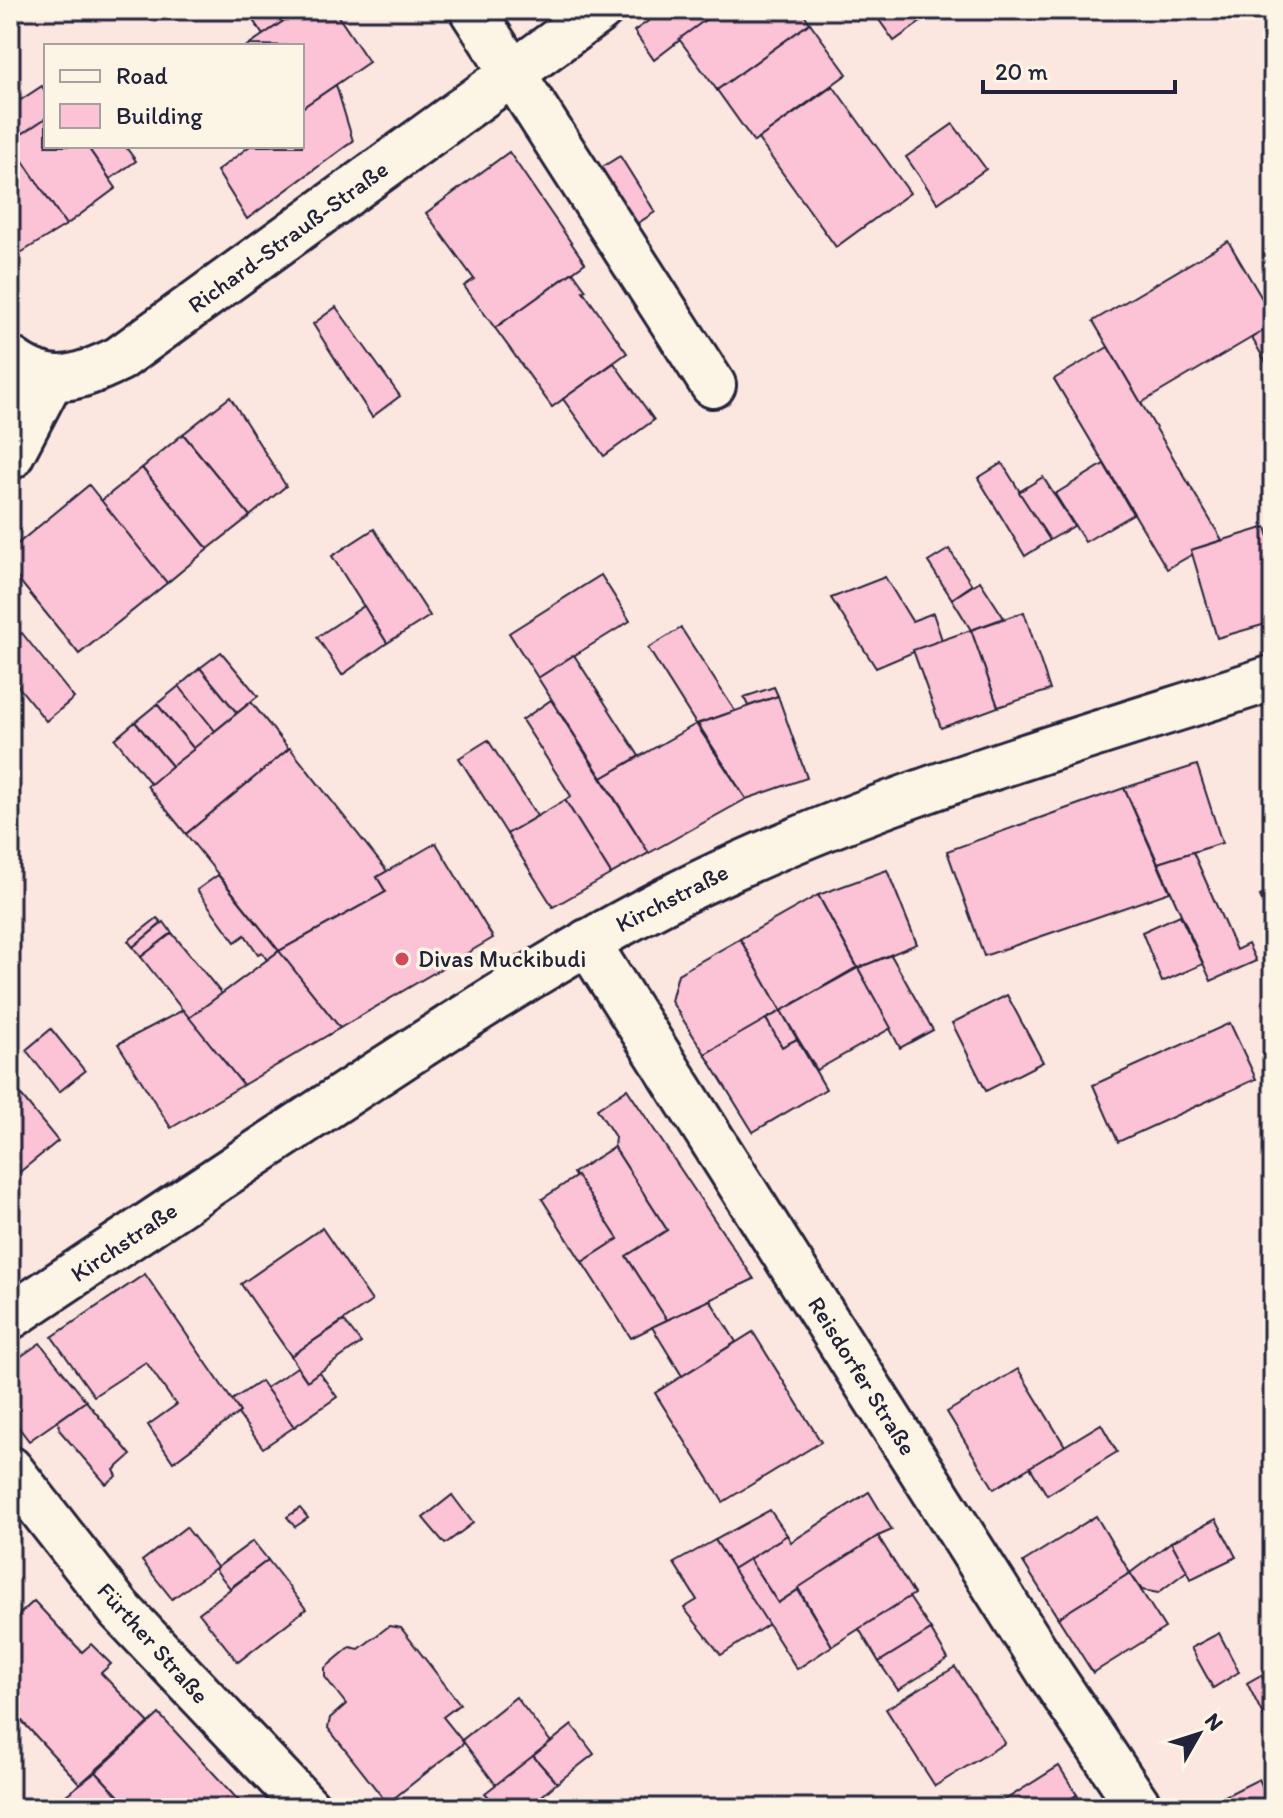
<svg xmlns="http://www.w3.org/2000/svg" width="1283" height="1818" viewBox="0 0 1283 1818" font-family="Itim,sans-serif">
  <rect width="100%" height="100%" fill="#fce6e0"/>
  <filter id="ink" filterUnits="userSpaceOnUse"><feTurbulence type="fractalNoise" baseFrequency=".0125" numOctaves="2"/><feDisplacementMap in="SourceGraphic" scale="16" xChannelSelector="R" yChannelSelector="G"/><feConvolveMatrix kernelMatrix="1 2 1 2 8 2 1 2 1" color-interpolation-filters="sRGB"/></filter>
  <g filter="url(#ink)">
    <g fill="#fcc2d5" stroke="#22223b" stroke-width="2">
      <path d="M246,10H300L263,35Z"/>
      <path d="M300,10H334L369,62L302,108V46L248,45Z"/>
      <path d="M664,10H719L654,60L634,31Z"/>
      <path d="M719,10H801L810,23L717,90L679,39Z"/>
      <path d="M872,10H914L922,21L894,41Z"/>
      <path d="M810,23L847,74L754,142L717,90Z"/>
      <path d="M336,85L353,141L247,219L217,171L250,146H302V108Z"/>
      <path d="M42,86L46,93V118L10,142V107Z"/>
      <path d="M833,86L910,193L836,247L758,139Z"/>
      <path d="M46,118V146H87L116,188L66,225L10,142Z"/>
      <path d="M953,124L986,169L938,203L906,157Z"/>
      <path d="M10,142L66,225L14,257L10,251Z"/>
      <path d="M87,146H125L136,161L110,179Z"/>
      <path d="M509,152L585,263L495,328L464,286L474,279L426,213Z"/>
      <path d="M620,156L655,212L632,227L596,171Z"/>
      <path d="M1228,241L1273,317V325L1141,403L1093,321Z"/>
      <path d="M573,272L586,290L583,291L627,353L552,407L495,328Z"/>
      <path d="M336,307L400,396L372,417L313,324Z"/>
      <path d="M1273,325V375L1252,338Z"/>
      <path d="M1108,347L1222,540L1191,550L1193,554L1167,569L1054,379Z"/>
      <path d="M614,363L654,420L604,456L563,399Z"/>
      <path d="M230,397L286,486L250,516L183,434Z"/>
      <path d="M183,434L250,516L208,549L142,468Z"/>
      <path d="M1002,463L1050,540L1025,556L978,478Z"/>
      <path d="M1104,464L1133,514L1085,542L1055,494Z"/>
      <path d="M142,468L208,549L167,583L101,501Z"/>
      <path d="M1043,477L1074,526L1050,540L1019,492Z"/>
      <path d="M89,485L167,583L79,654L10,569V550Z"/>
      <path d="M1266,527L1273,550V622L1217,638L1191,550Z"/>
      <path d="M374,529L430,616L387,643L332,556Z"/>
      <path d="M949,549L972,585L952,599L928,562Z"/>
      <path d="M601,575L630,621L538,678L509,633Z"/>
      <path d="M885,577L912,621L933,613L942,640L876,668L831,598Z"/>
      <path d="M980,581L1004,618L971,630L952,599Z"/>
      <path d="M364,606L387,643L342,675L317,637Z"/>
      <path d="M1024,612L1050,690L998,707L971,630Z"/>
      <path d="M681,628L735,711L696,724L648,648Z"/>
      <path d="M971,630L998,707L941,728L913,650Z"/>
      <path d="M22,633L74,698L46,721L10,676V643Z"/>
      <path d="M221,652L258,696L237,713L200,668Z"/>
      <path d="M574,655L639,756L602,778L538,678Z"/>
      <path d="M200,668L237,713L215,731L179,686Z"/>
      <path d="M179,686L215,731L194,749L157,704Z"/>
      <path d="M774,687L778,696L748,706L744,697Z"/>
      <path d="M778,696L807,778L746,799L698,724Z"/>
      <path d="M551,700L649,853L611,874L565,800L571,796L522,720Z"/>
      <path d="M251,702L289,749L186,834L147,786Z"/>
      <path d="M157,704L194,749L172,766L135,722Z"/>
      <path d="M135,722L172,766L151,784L115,739Z"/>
      <path d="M696,724L746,799L649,853L602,778Z"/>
      <path d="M488,740L537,816L507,834L459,758Z"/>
      <path d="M290,748L387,871L377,877L386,892L279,951L186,834Z"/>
      <path d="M1197,765L1222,843L1158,863L1124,788Z"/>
      <path d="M1124,788L1170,892L984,956L947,851Z"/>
      <path d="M565,800L611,874L553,907L507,834Z"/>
      <path d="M436,843L493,938L340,1028L279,951L386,892L377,877Z"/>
      <path d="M1193,852L1236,950L1248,944L1256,961L1211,981L1158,863Z"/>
      <path d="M887,870L917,944L858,968L818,895Z"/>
      <path d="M218,875L279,951L267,960L262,952L258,954L245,935L235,942L197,890Z"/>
      <path d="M1273,890V924L1260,896Z"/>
      <path d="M818,895L857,967L781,1011L740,939Z"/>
      <path d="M1180,915L1203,964L1162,982L1142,932Z"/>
      <path d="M157,918L162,923L133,947L128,941Z"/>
      <path d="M164,922L172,933L141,957L133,947Z"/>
      <path d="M172,933L222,994L189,1018L141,957Z"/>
      <path d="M740,939L781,1011L705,1054L671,1001L678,974Z"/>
      <path d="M279,951L340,1028L243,1085L189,1018Z"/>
      <path d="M891,955L933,1030L900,1048L858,968Z"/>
      <path d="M858,968L891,1028L817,1070L781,1011Z"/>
      <path d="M1007,995L1043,1062L986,1091L952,1023Z"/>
      <path d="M183,1010L243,1085L171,1128L118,1044Z"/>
      <path d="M781,1011L797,1039L782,1047L766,1019Z"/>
      <path d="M766,1019L782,1047L797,1039L826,1089L753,1132L705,1054Z"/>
      <path d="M1230,1023L1256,1079L1118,1142L1093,1085Z"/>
      <path d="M51,1029L85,1071L59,1092L26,1050Z"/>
      <path d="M10,1082L58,1141L10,1180Z"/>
      <path d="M627,1089L754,1279L667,1320L626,1256L667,1230L614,1147L615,1137L597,1109Z"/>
      <path d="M614,1147L667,1230L626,1256L667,1320L631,1338L582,1262L618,1239L573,1173Z"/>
      <path d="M577,1176L618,1239L582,1262L542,1199Z"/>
      <path d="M322,1228L372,1301L291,1356L241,1284Z"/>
      <path d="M145,1274L240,1412L173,1462L148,1425L176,1405L146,1362L94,1396L52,1337Z"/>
      <path d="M710,1300L736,1342L682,1376L652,1327Z"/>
      <path d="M344,1321L361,1343L307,1381L291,1356Z"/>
      <path d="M753,1332L821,1442L723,1502L655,1393Z"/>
      <path d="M40,1343L86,1401L29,1441L10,1416V1364Z"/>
      <path d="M297,1367L307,1381L319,1372L337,1397L294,1427L266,1388Z"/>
      <path d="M1018,1369L1065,1446L994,1489L947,1412Z"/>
      <path d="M261,1381L294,1427L263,1448L238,1414L240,1412L232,1400Z"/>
      <path d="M86,1401L131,1455L114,1470L117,1476L106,1484L60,1431L58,1421Z"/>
      <path d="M1101,1424L1117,1452L1047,1495L1030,1467Z"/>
      <path d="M869,1492L892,1530L878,1536L778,1603L749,1559L787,1535L791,1542Z"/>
      <path d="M452,1495L473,1523L445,1544L423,1518Z"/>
      <path d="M300,1508L308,1518L295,1527L287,1517Z"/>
      <path d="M770,1510L787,1535L733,1569L715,1540Z"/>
      <path d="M1096,1516L1130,1573L1058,1618L1023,1562Z"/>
      <path d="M1216,1519L1236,1557L1191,1579L1171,1542Z"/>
      <path d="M186,1527L217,1567L172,1599L142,1561Z"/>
      <path d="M878,1536L914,1594L832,1646L798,1588Z"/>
      <path d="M715,1540L769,1624L721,1655L684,1608L697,1600L674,1563Z"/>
      <path d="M253,1541L268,1560L230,1588L215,1569Z"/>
      <path d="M1171,1542L1187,1571L1158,1593L1142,1590L1130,1573Z"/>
      <path d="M749,1559L778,1603L798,1590L832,1646L797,1669L733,1569Z"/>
      <path d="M268,1560L306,1609L238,1662L199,1613Z"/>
      <path d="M1130,1573L1165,1628L1093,1673L1058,1618Z"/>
      <path d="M909,1597L931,1630L879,1662L859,1629Z"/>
      <path d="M34,1601L82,1652L91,1644L111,1664L101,1673L149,1723L80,1784L10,1708V1623Z"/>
      <path d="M389,1626L401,1628L460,1704L443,1717L464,1743L393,1799L383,1798L328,1728L330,1718L346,1704L325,1677V1668L350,1647L359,1649Z"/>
      <path d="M931,1630L948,1659L898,1690L879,1662Z"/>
      <path d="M1219,1633L1239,1672L1213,1688L1191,1648Z"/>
      <path d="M955,1667L1005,1743L935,1786L886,1709Z"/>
      <path d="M1261,1675L1273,1693V1735L1247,1683Z"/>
      <path d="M516,1697L551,1742L496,1785L462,1740Z"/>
      <path d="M159,1714L240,1802L231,1808H130L96,1772Z"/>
      <path d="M572,1725L594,1754L557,1783L533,1756Z"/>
      <path d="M533,1756L557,1783L536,1801L534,1798L523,1808H499L485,1793Z"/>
      <path d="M1059,1766L1077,1795L1056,1808H992Z"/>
      <path d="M96,1772L118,1796L105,1806L106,1808H49Z"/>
      <path d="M1259,1779L1273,1808H1209L1207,1805Z"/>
      <path d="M1077,1795L1085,1808H1056Z"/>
    </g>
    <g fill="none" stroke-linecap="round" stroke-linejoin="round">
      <defs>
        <g id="minor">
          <path d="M472,10L713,385"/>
          <path d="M10,359C50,389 77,379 119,359L600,10"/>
          <path d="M10,457L51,379"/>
          <path d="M587,942L1049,1672L1140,1808"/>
          <path d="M10,1317C135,1234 260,1150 386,1068C488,1002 590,936 700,883C883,795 1080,740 1273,678"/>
          <path d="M10,1469L119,1609L308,1808"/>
        </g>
      </defs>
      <use href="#minor" stroke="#22223b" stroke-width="50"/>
      <use href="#minor" stroke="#fcf5e5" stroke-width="44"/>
    </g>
  </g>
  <circle fill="#d1495b" stroke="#fcf5e5" stroke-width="3" cx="402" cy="959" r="8"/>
  <g text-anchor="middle" stroke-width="7" stroke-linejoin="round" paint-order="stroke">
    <g font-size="24" fill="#22223b" stroke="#fcf5e5">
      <text transform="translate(288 237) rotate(-36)" y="8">Richard-Strauß-Straße</text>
      <text transform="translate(672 898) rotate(-27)" y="8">Kirchstraße</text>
      <text transform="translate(124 1242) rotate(-34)" y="8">Kirchstraße</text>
      <text transform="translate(862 1376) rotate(58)" y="8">Reisdorfer Straße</text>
      <text transform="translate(153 1643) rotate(48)" y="8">Fürther Straße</text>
    </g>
    <g font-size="24" fill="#22223b" stroke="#fcf5e5" text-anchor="start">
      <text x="418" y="967">Divas Muckibudi</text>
    </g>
  </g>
  <rect width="1283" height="1818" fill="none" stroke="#fcf5e5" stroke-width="40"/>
  <rect x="20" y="20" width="1243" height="1778" fill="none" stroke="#22223b" stroke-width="3" filter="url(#ink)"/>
  <rect x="44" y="44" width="260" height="104" fill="#fcf5e5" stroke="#a5a1a1" stroke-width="2"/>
  <rect x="60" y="70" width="40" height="12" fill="#fcf5e5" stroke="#a5a1a1" stroke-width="2"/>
  <text x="116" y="84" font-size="24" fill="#22223b">Road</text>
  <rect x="60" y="104" width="40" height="24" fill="#fcc2d5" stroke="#a5a1a1" stroke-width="2"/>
  <text x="116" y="124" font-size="24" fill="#22223b">Building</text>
  <g transform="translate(1199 1734) rotate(51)" stroke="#fcf5e5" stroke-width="6" paint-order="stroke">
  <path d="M0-6L14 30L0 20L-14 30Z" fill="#22223b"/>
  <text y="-12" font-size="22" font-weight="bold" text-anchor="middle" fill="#22223b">N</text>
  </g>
  <path d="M983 80v12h192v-12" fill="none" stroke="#22223b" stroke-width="4"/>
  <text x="995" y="80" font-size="24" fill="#22223b" stroke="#fcf5e5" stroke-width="6" paint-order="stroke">20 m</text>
</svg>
